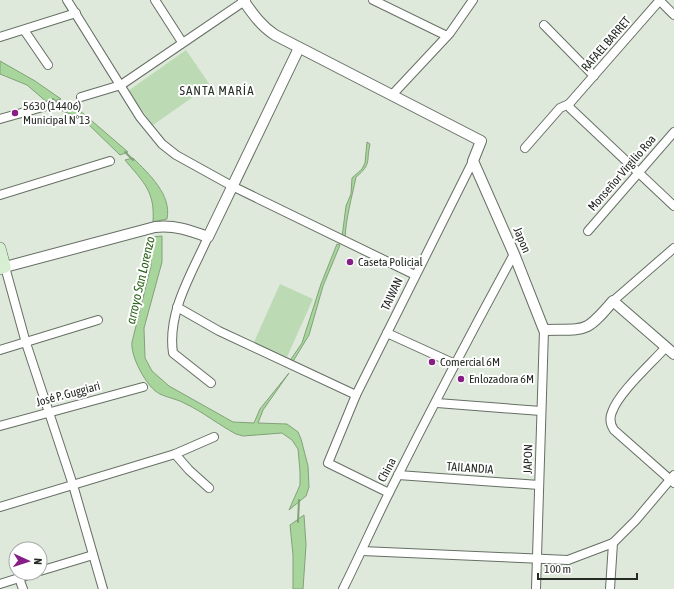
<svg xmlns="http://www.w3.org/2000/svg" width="674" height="589" viewBox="0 0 674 589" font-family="'Asap Condensed',sans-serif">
  <rect width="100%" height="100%" fill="#dee9dc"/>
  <g fill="#bcdbb4">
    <path d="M186,50L210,85L153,125L128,91Z"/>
    <path d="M280,284L313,299L287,357L254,342Z"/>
  </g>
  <g fill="#a8d59c" stroke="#81a278">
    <path d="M0,61L35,81L61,99L48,103L27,85L0,74Z"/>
    <path d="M75,104L78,109L128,152L120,155L86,122L76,116L57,109Z"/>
    <path d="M367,142L370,144C366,161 372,164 356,177C352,197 346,217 345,238L342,237L346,206L351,194L352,178L362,169L365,163Z"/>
    <path d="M133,158C149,174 172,195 167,219L153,222C155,191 144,183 125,160Z"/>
    <path d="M162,236V262L144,328L145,358L152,371L169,386L233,422L254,423L260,409L289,373L263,410L258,423L287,424L298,432L301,439L308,466L309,487L306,496L289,510L300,485V471L298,449L292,440L282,433L243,436L236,434C219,425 203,412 186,404C178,399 168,398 160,394C147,388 130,356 132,342L151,266V237Z"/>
    <path d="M337,244L340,245L323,286L309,335L292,363L289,362L302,343L321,284Z"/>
    <path d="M304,515L306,545L303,589H293V555L290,525Z"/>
  </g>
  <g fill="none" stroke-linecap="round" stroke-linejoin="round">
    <g stroke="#81a278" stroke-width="2">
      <path d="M53,99L64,108"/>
      <path d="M125,152L133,160"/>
      <path d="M298,522L299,500"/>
    </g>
    <defs>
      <g id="minor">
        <path d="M67,0L140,117L162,144L176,155L232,186L415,275"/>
        <path d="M155,0L182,42"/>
        <path d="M373,0L447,36"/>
        <path d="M660,1L674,15"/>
        <path d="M544,25L594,76"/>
        <path d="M24,30L48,65"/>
        <path d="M0,37L76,13"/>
        <path d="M392,95L450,33L473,0"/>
        <path d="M81,97L121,85L246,0"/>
        <path d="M569,104L570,108L674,206"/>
        <path d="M0,119L50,105"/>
        <path d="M525,148L560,108L569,104L660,0"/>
        <path d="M0,195L110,161"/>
        <path d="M588,231L674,132"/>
        <path d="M208,237C192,273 167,312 173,353L211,383"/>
        <path d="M5,267L26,343L73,485L103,589"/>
        <path d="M613,301L674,248"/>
        <path d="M177,307L219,331L356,395"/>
        <path d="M387,333L455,364"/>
        <path d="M666,347C651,364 619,392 612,412C609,419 610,424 614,430L674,483"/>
        <path d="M0,350L98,320"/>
        <path d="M437,403L541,411"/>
        <path d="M0,426L143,387"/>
        <path d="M175,454L189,470L209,488"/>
        <path d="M398,475L539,485"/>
        <path d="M389,493L328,463L356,395L473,161"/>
        <path d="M0,507L175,454L214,437"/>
        <path d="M362,551L568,560L613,543L636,520L674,475"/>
        <path d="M40,571L93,555"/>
        <path d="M19,578L23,589"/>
        <path d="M0,584L35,573"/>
        <path d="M343,589C359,557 373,525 389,493C429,413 471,333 514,254"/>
        <path d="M536,589L544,330"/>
        <path d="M610,589L613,543"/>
      </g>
      <g id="tertiary">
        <path d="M243,0C253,14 261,26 275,35L481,141L473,161L514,254L544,330C587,329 585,334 613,301L674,354"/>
        <path d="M5,267L155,227C175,225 189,230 208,237L299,48"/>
      </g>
      <path id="secondary" d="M0,248L5,267L0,269"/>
    </defs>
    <use href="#minor" stroke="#666f64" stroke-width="10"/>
    <use href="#tertiary" stroke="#666f64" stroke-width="12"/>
    <use href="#secondary" stroke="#666f64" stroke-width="12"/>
    <use href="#minor" stroke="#fff" stroke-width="8"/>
    <use href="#tertiary" stroke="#fff" stroke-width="10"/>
    <use href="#secondary" stroke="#d8eed2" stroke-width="11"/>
  </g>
  <g fill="#871e85" stroke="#fff" stroke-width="1.5">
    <circle cx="15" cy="113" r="4"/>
    <circle cx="350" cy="262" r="4"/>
    <circle cx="432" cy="362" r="4"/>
    <circle cx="461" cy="379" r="4"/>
  </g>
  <g text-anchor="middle" stroke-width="4" stroke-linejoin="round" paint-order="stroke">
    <g font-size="12" fill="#262a25" stroke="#fff">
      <text transform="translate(606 44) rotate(-49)" y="4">RAFAEL BARRET</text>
      <text transform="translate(622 173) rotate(-49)" y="4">Monseñor Virgilio Roa</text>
      <text transform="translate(522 240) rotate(67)" y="4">Japon</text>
      <text transform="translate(392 294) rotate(-65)" y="4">TAIWAN</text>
      <text transform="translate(68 394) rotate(-15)" y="4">José P. Guggiari</text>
      <text transform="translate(528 459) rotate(-89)" y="4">JAPON</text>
      <text transform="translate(470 468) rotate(4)" y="4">TAILANDIA</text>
      <text transform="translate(387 470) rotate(-62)" y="4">China</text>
    </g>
    <g font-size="12" fill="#262a25" stroke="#fff" text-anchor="start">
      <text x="23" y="110">5630 (14406)<tspan x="23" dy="14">Municipal Nº13</tspan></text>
      <text x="358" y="266">Caseta Policial</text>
      <text x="440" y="366">Comercial 6M</text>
      <text x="469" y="383">Enlozadora 6M</text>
    </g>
    <g font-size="13" letter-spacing="1" fill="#293127" stroke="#fff">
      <text x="217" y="95">SANTA MARÍA</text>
    </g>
    <g font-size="13" font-style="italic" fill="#275f14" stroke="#fff">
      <text transform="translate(140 280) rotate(-77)" y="5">arroyo San Lorenzo</text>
    </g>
  </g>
  <g transform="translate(28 561) rotate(93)"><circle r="19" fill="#ffffff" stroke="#a8aaa8"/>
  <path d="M0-3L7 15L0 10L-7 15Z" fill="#871e85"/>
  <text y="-6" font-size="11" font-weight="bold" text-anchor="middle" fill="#262a25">N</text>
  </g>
  <path d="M538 573v6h99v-6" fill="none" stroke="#262a25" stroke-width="2"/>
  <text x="544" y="573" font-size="12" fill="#262a25" stroke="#ffffff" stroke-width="3" paint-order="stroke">100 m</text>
</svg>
